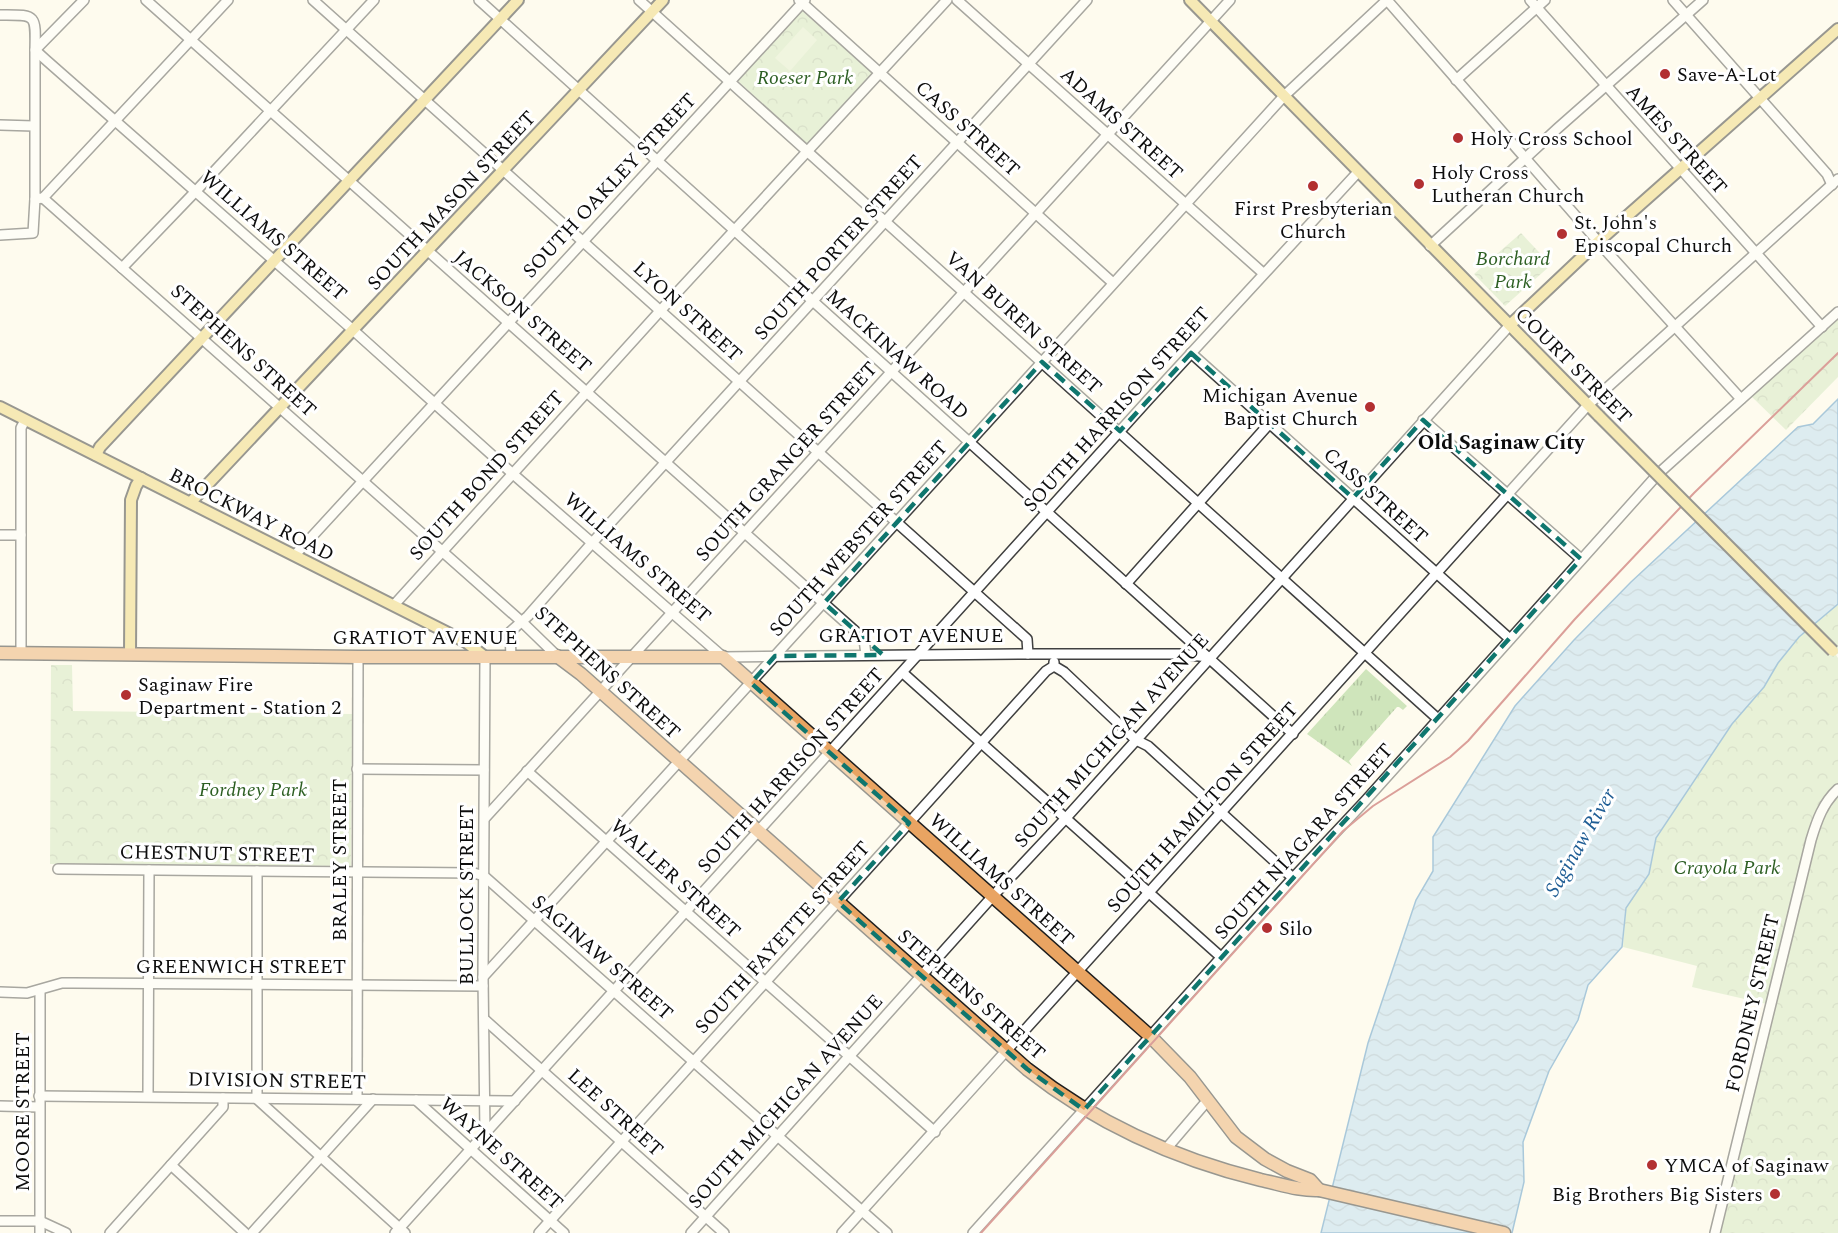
<svg xmlns="http://www.w3.org/2000/svg" width="1838" height="1233" viewBox="0 0 1838 1233" font-family="Spectral,serif">
  <defs>
    <pattern id="grass-tufts" width="24" height="20" patternUnits="userSpaceOnUse" patternTransform="scale(1.5)"><rect width="24" height="20" fill="#cfe5bb"/><path d="M3 7l-1-3M5 7V3M7 7l1-3M15 17l-1-3M17 17v-4M19 17l1-3" fill="none" stroke="#b1c3a0"/></pattern>
    <pattern id="park-crowns" width="20" height="18" patternUnits="userSpaceOnUse" patternTransform="scale(1.5)"><rect width="20" height="18" fill="#cfe5bb"/><path d="M2 6a3 3 0 1 1 6 0M12 15a3 3 0 1 1 6 0" fill="none" stroke="#b1c3a0"/></pattern>
    <pattern id="water-waves" width="16" height="10" patternUnits="userSpaceOnUse" patternTransform="scale(1.5)"><rect width="16" height="10" fill="#b7d9f1"/><path d="M0 5q4-4 8 0t8 0" fill="none" stroke="#9cb9cd"/></pattern>
  </defs>
  <rect width="100%" height="100%" fill="#fefbee"/>
  <path fill="url(#grass-tufts)" d="M1366,669L1407,706L1403,710L1399,707H1397L1349,761L1352,766L1307,734Z"/>
  <g fill="url(#park-crowns)">
    <path d="M801,10L873,73L808,145L737,80Z"/>
    <path d="M1521,233L1551,265L1505,306L1474,274Z"/>
    <path d="M1838,317V377L1786,430L1751,396Z"/>
    <path d="M1838,604V654L1834,652L1838,658V1233H1715L1771,1005L1692,987L1697,966L1623,947L1626,908L1649,874L1656,838L1732,724L1764,687L1778,663L1799,637Z"/>
    <path d="M51,665H72L73,711L352,714L351,866L50,864Z"/>
  </g>
  <path fill="#e1edcc" d="M803,27L817,40L790,71L775,58Z"/>
  <path fill="url(#water-waves)" stroke="#448bc2" stroke-width="1.5" d="M1838,399V604L1799,637L1778,663L1764,687L1732,724L1656,838L1649,874L1626,908L1622,947L1588,985L1578,1020L1549,1071L1523,1142L1524,1182L1512,1233H1321L1368,1043L1416,900L1433,871V837L1515,706L1574,640L1631,582L1798,427L1813,424Z"/>
  <g fill="none" stroke-linecap="round" stroke-linejoin="round">
    <defs>
      <g id="minor">
        <path d="M146,0L864,639L866,655"/>
        <path d="M313,0L1027,639L1028,654"/>
        <path d="M479,0L1293,734"/>
        <path d="M639,0L1438,719"/>
        <path d="M799,0L1113,283"/>
        <path d="M957,0L1263,273"/>
        <path d="M1387,0L1609,254L1741,399"/>
        <path d="M1530,0L1822,327"/>
        <path d="M1673,0L1827,174L1832,185"/>
        <path d="M0,15C36,15 36,13 35,50L46,60L353,330L513,474L723,657L1028,654H1179L1209,657"/>
        <path d="M1456,80L1545,0"/>
        <path d="M0,125L34,126"/>
        <path d="M43,198L522,622L557,656"/>
        <path d="M43,198L228,0"/>
        <path d="M43,198L35,199V50L84,0"/>
        <path d="M0,235L33,233L35,199"/>
        <path d="M1430,246L1558,128L1703,0"/>
        <path d="M122,268L195,192L374,0"/>
        <path d="M1191,353L1510,639"/>
        <path d="M1423,420L1581,559"/>
        <path d="M0,535H21"/>
        <path d="M295,555L805,0"/>
        <path d="M1126,584L1269,424"/>
        <path d="M394,605L660,311L947,0"/>
        <path d="M21,653V428L25,420"/>
        <path d="M511,657L510,632L528,616L592,543L1087,0"/>
        <path d="M1054,662V666L1064,672L1136,740L1148,746L1293,878"/>
        <path d="M903,673L1221,957"/>
        <path d="M357,769L484,770"/>
        <path d="M527,771L935,1132"/>
        <path d="M485,818L1230,0"/>
        <path d="M58,869L474,873L484,876L887,1233"/>
        <path d="M257,871V1099L405,1233"/>
        <path d="M483,977L1284,96L1387,0"/>
        <path d="M0,992L27,993L62,983H73L483,986"/>
        <path d="M484,1019L724,1233"/>
        <path d="M39,1096L515,1101"/>
        <path d="M148,1096L149,870"/>
        <path d="M357,1099L358,657"/>
        <path d="M416,1100L564,1233"/>
        <path d="M0,1106L39,1107"/>
        <path d="M485,1133L483,977L485,657"/>
        <path d="M1166,1149L1207,1101"/>
        <path d="M171,1165L245,1233"/>
        <path d="M0,1221H40L66,1233"/>
        <path d="M40,1233V990"/>
        <path d="M110,1233L223,1107V1098"/>
        <path d="M252,1233L373,1099"/>
        <path d="M395,1233L1148,400L1358,172"/>
        <path d="M539,1233L1046,671L1054,666"/>
        <path d="M691,1233L992,897L1066,818L1510,325"/>
        <path d="M842,1233L1588,405L1838,179"/>
        <path d="M973,1233L1293,878L1366,800L1659,473L1838,312"/>
        <path d="M1715,1233L1811,840C1817,820 1823,803 1838,789"/>
      </g>
      <g id="major">
        <path d="M1190,0L1599,416"/>
        <path d="M1510,325L1599,241L1838,29"/>
        <path d="M0,407L466,642L485,657"/>
        <path d="M96,455L100,447L518,0"/>
        <path d="M191,502L663,0"/>
        <path d="M130,654L131,500L136,486L141,478"/>
      </g>
      <g id="highway">
        <path d="M0,653L358,657H723L1150,1036L1190,1077L1236,1137L1265,1159L1287,1171L1310,1180L1319,1190"/>
        <path d="M557,656L581,674L1027,1069C1097,1124 1175,1159 1261,1180C1280,1184 1300,1191 1319,1190L1504,1233"/>
      </g>
    </defs>
    <use href="#minor" stroke="#404040" stroke-width="12"/>
    <use href="#major" stroke="#1e1e1e" stroke-width="14"/>
    <use href="#highway" stroke="#1e1e1e" stroke-width="15"/>
    <use href="#minor" stroke="#fff" stroke-width="9"/>
    <use href="#major" stroke="#edd36f" stroke-width="10"/>
    <use href="#highway" stroke="#e9a462" stroke-width="12"/>
    <path stroke="#b23032" stroke-width="2" d="M981,1233L1343,831L1373,806L1450,757L1468,741L1575,619L1694,493L1838,353"/>
    <defs>
      <path id="major-bridge" d="M1599,416L1833,651"/>
    </defs>
    <use href="#major-bridge" stroke="#1e1e1e" stroke-width="14" stroke-linecap="butt"/>
    <use href="#major-bridge" stroke="#edd36f" stroke-width="10"/>
  </g>
  <path d="M0 0H1838V1233H0ZM1191,353L1353,498L1423,420L1581,559L1084,1110L1027,1069L838,902L909,823L751,683L775,656L883,655L824,603L1042,362L1120,431Z" fill="#fefbee" fill-opacity=".55" fill-rule="evenodd"/>
  <path fill="none" stroke="#0f766e" stroke-width="4.5" stroke-dasharray="12 8" stroke-linejoin="round" d="M1191,353L1353,498L1423,420L1581,559L1084,1110L1027,1069L838,902L909,823L751,683L775,656L883,655L824,603L1042,362L1120,431Z"/>
  <g fill="#b23032" stroke="#fff" stroke-width="2">
    <circle cx="1665" cy="74" r="6"/>
    <circle cx="1458" cy="138" r="6"/>
    <circle cx="1419" cy="184" r="6"/>
    <circle cx="1313" cy="186" r="6"/>
    <circle cx="1562" cy="234" r="6"/>
    <circle cx="1370" cy="407" r="6"/>
    <circle cx="126" cy="695" r="6"/>
    <circle cx="1267" cy="928" r="6"/>
    <circle cx="1652" cy="1165" r="6"/>
    <circle cx="1775" cy="1194" r="6"/>
  </g>
  <g text-anchor="middle" stroke-width="6" stroke-linejoin="round" paint-order="stroke">
    <g font-size="20" fill="#0d0d0d" stroke="#fff" text-anchor="start">
      <text x="1677" y="81">Save-A-Lot</text>
      <text x="1470" y="145">Holy Cross School</text>
      <text x="1431" y="179">Holy Cross<tspan x="1431" dy="23">Lutheran Church</tspan></text>
      <text x="1313" y="215" text-anchor="middle">First Presbyterian<tspan x="1313" dy="23">Church</tspan></text>
      <text x="1574" y="229">St. John's<tspan x="1574" dy="23">Episcopal Church</tspan></text>
      <text x="1358" y="402" text-anchor="end">Michigan Avenue<tspan x="1358" dy="23">Baptist Church</tspan></text>
      <text x="138" y="691">Saginaw Fire<tspan x="138" dy="23">Department - Station 2</tspan></text>
      <text x="1279" y="935">Silo</text>
      <text x="1664" y="1172">YMCA of Saginaw</text>
      <text x="1763" y="1201" text-anchor="end">Big Brothers Big Sisters</text>
    </g>
    <g font-size="20" font-style="italic" fill="#2d5f23" stroke="#fff">
      <text x="805" y="84">Roeser Park</text>
      <text x="1513" y="265">Borchard<tspan x="1513" dy="23">Park</tspan></text>
      <text x="253" y="796">Fordney Park</text>
      <text x="1727" y="874">Crayola Park</text>
    </g>
    <g font-size="20" fill="#0d0d0d" stroke="#fff">
      <text transform="translate(1122 123) rotate(42)" y="7">ADAMS STREET</text>
      <text transform="translate(968 128) rotate(42)" y="7">CASS STREET</text>
      <text transform="translate(1677 139) rotate(48)" y="7">AMES STREET</text>
      <text transform="translate(609 185) rotate(-47)" y="7">SOUTH OAKLEY STREET</text>
      <text transform="translate(451 200) rotate(-47)" y="7">SOUTH MASON STREET</text>
      <text transform="translate(274 235) rotate(41)" y="7">WILLIAMS STREET</text>
      <text transform="translate(838 247) rotate(-48)" y="7">SOUTH PORTER STREET</text>
      <text transform="translate(523 311) rotate(41)" y="7">JACKSON STREET</text>
      <text transform="translate(688 311) rotate(42)" y="7">LYON STREET</text>
      <text transform="translate(1024 322) rotate(42)" y="7">VAN BUREN STREET</text>
      <text transform="translate(244 350) rotate(42)" y="7">STEPHENS STREET</text>
      <text transform="translate(898 354) rotate(42)" y="7">MACKINAW ROAD</text>
      <text transform="translate(1574 365) rotate(45)" y="7">COURT STREET</text>
      <text transform="translate(1116 409) rotate(-48)" y="7">SOUTH HARRISON STREET</text>
      <text transform="translate(786 461) rotate(-48)" y="7">SOUTH GRANGER STREET</text>
      <text transform="translate(486 475) rotate(-48)" y="7">SOUTH BOND STREET</text>
      <text transform="translate(1376 495) rotate(42)" y="7">CASS STREET</text>
      <text transform="translate(252 514) rotate(27)" y="7">BROCKWAY ROAD</text>
      <text transform="translate(858 538) rotate(-48)" y="7">SOUTH WEBSTER STREET</text>
      <text transform="translate(638 557) rotate(41)" y="7">WILLIAMS STREET</text>
      <text x="911" y="642">GRATIOT AVENUE</text>
      <text x="425" y="644">GRATIOT AVENUE</text>
      <text transform="translate(608 672) rotate(42)" y="7">STEPHENS STREET</text>
      <text transform="translate(1111 740) rotate(-48)" y="7">SOUTH MICHIGAN AVENUE</text>
      <text transform="translate(790 770) rotate(-48)" y="7">SOUTH HARRISON STREET</text>
      <text transform="translate(1202 807) rotate(-48)" y="7">SOUTH HAMILTON STREET</text>
      <text transform="translate(1303 841) rotate(-48)" y="7">SOUTH NIAGARA STREET</text>
      <text transform="translate(217 853) rotate(1)" y="7">CHESTNUT STREET</text>
      <text transform="translate(339 860) rotate(-90)" y="7">BRALEY STREET</text>
      <text transform="translate(676 878) rotate(42)" y="7">WALLER STREET</text>
      <text transform="translate(1002 879) rotate(42)" y="7">WILLIAMS STREET</text>
      <text transform="translate(466 895) rotate(-90)" y="7">BULLOCK STREET</text>
      <text transform="translate(782 937) rotate(-48)" y="7">SOUTH FAYETTE STREET</text>
      <text transform="translate(603 957) rotate(41)" y="7">SAGINAW STREET</text>
      <text x="241" y="973">GREENWICH STREET</text>
      <text transform="translate(972 994) rotate(41)" y="7">STEPHENS STREET</text>
      <text transform="translate(1752 1003) rotate(-77)" y="7">FORDNEY STREET</text>
      <text transform="translate(277 1080) rotate(1)" y="7">DIVISION STREET</text>
      <text transform="translate(785 1101) rotate(-48)" y="7">SOUTH MICHIGAN AVENUE</text>
      <text transform="translate(22 1112) rotate(-90)" y="7">MOORE STREET</text>
      <text transform="translate(616 1112) rotate(42)" y="7">LEE STREET</text>
      <text transform="translate(502 1153) rotate(42)" y="7">WAYNE STREET</text>
    </g>
    <g font-size="21" font-weight="bold" fill="#0d0d0d" stroke="#fff">
      <text x="1501" y="449">Old Saginaw City</text>
    </g>
    <g font-size="21" font-style="italic" fill="#205e95" stroke="#fff">
      <text transform="translate(1580 842) rotate(-60)" y="7">Saginaw River</text>
    </g>
  </g>
</svg>
